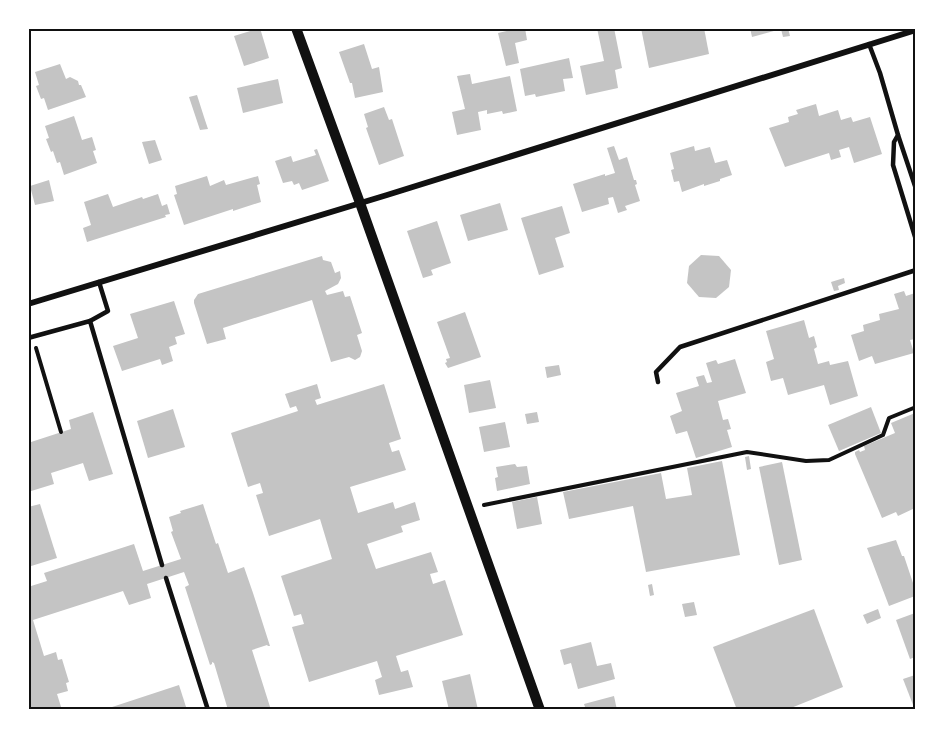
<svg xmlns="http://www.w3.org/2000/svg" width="944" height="738" viewBox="0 0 944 738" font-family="'Alegreya Sans',sans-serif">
  <rect width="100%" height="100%" fill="#fff"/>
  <g fill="#c4c4c4">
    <path d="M260,28L269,58L244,66L234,36Z"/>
    <path d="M519,28H525L527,40L515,43L519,63L506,66L498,33Z"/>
    <path d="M597,28H614L622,68L615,70L618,88L586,95L580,66L604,61Z"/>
    <path d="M641,28H704L709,54L649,68Z"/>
    <path d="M750,28H788L790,36L783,37L781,29L752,37Z"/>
    <path d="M364,44L372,69L379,67L383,92L355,98L352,83H350L339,52Z"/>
    <path d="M569,58L573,78L563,79L565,91L536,97L535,94L525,96L520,69Z"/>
    <path d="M60,64L66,79L70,77L78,81L79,85H81L86,97L48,110L44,98L41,99L36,86L39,85L35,72Z"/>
    <path d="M470,74L472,84L510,76L517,111L503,114L502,111L487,114V110L478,112L481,130L457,135L452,112L465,109L457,76Z"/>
    <path d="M278,79L283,103L243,113L237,88Z"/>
    <path d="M197,95L204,117L208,129L200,130L189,97Z"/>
    <path d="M816,104L819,116L838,110L841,120L851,117L853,122L870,117L882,154L854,163L849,147L839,150L841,157L831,160L829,153L785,167L769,128L789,122L788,117L798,114L796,110Z"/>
    <path d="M384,107L389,120L392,119L404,156L379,165L366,128L368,127L364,114Z"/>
    <path d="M74,116L82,140L92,137L96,150L93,151L97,163L64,175L60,162L57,163L53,151L51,152L46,139L49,138L45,126Z"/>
    <path d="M155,140L162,160L149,164L142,142Z"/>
    <path d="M614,146L619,160L627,157L634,180H636L637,184L635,185L640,201L625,206L627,210L618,213L613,197L608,198L609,204L582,212L573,184L605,174V176L615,173L607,148Z"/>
    <path d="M694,146L695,151L710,147L715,163L727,160L732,175L720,179V181L704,186V184L682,192L679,181L674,182L671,170L674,169L670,153Z"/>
    <path d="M317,149L329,181L302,190L299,183L294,185L292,181L283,183L275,161L291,156L293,162L316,155L314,150Z"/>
    <path d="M207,176L210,186L224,180L226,185L258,176L260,184L257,185L261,202L233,211V209L184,225L174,195L177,194L175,186Z"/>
    <path d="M49,180L54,201L35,205L30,186Z"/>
    <path d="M108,194L113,207L142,197L143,199L158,194L162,206L167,204L170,214L165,215L166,217L87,242L83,228L91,225L84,202Z"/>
    <path d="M500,203L508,230L468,241L460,215Z"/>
    <path d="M562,206L570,233L555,238L564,267L539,275L521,218Z"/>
    <path d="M437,221L451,263L431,270L433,275L423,278L407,231Z"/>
    <path d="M701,255L719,256L731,270L729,287L716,298L699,297L687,283L689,266Z"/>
    <path d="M322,256L323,260L331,262L335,273L340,271L341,278L338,284L325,291L327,295L343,291L345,297L350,296L362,333L357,335L362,351L360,357L355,360L349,357L331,362L312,300L223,328L226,339L207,344L194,303V300L198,294Z"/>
    <path d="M844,278L845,283L838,286L839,290L834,291L831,282Z"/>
    <path d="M904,291L906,296L915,293V339L910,340L914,353L875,364L872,356L859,361L851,335L864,331L863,325L880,320L879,314L899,309L894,294Z"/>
    <path d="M174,301L185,334L175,337L177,344L169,347L173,361L162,365L160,359L122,371L113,346L138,338L130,314Z"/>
    <path d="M465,312L481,357L448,368L445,363L447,362L446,359L450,358L437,322Z"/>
    <path d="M804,320L809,338L814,336L817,347L814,349L818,364L829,361L830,365L848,361L858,396L830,405L824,385L788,395L783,378L771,381L766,362L774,359L766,331Z"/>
    <path d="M735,359L746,393L718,401L723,420L728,419L731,429L727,430L732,447L696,458L687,431L676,434L670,416L682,411L676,393L699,386L696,377L704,375L707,383L712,382L706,363L716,360L718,364Z"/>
    <path d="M559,365L561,375L547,378L545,367Z"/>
    <path d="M490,380L496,408L469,413L464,385Z"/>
    <path d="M317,384L321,398L315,400L317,405L384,384L401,439L389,443L392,452L399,450L406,470L350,487L358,513L393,502L395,509L415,502L420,520L401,526L403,532L367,544L376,569L431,552L438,572L430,574L433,584L445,580L463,635L396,656L401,672L408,670L413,687L379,695L375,680L382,677L377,661L309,682L292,627L304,624L301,614L294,616L281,576L332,559L320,519L269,536L256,495L263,493L260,483L248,487L231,433L298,411L296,406L290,408L285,394Z"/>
    <path d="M871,407L881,433L839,451L828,425Z"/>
    <path d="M173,409L185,447L148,458L137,421Z"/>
    <path d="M93,412L113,474L89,481L83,463L51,473L54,484L28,492V443L71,429L69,420Z"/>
    <path d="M537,412L539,422L527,424L525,414Z"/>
    <path d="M915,413V508L898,516L896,512L882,518L855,454V452L859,450L860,452L865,450L864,446L895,433L891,423Z"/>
    <path d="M505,422L510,447L484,452L479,427Z"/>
    <path d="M749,456L751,469L747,470L745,457Z"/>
    <path d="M722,461L740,555L646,572L633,506L569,519L563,492L661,473L666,499L692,495L687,468Z"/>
    <path d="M782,462L802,560L779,565L759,467Z"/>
    <path d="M515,464L517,467L527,466L530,484L497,491L495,478L498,477L496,467Z"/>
    <path d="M537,497L542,524L517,529L512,502Z"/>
    <path d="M40,504L57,558L28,567V507Z"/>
    <path d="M203,504L216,544L218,543L228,573L244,567L253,593L270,646H268L267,645L252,650L271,710H228L214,663L212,662V664L210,665L185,587L189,585L184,572L147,584L151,598L129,605L123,591L33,620L44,656L56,652L58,660L62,659L69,682L66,683L68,691L57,694L62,710H30L28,587L47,581L44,573L134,544L143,571L181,559L171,532L173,531L169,517L181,513L180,511Z"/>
    <path d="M896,540L902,556H904L915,589V596L889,606L867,548Z"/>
    <path d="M652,584L654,595L650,596L648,585Z"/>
    <path d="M694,602L697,615L685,617L682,604Z"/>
    <path d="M814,609L843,687L786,710H737L713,647Z"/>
    <path d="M878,609L881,618L867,624L863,615Z"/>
    <path d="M915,613V657L910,659L896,620Z"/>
    <path d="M591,642L597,666L611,663L615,679L578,689L571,663L564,665L560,650Z"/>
    <path d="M470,674L478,710H449L442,681Z"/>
    <path d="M915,675V710L903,679Z"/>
    <path d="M179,685L187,710H106V709Z"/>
    <path d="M614,696L617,710H586L584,704Z"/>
  </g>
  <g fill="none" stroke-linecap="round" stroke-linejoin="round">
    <g stroke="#111" stroke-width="4">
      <path d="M36,348L61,432"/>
      <path d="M484,505L747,452L806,461L829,460L883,435L889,418L916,407"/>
    </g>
    <g stroke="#111" stroke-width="4.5">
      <path d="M869,44L880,73L898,135L894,142L893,165L916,240"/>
      <path d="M898,135L916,189"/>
      <path d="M90,321L108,311L99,282"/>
      <path d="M28,338L90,321L162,565"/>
      <path d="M658,382L656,372L680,347L916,270"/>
      <path d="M166,578L208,710"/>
    </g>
    <path stroke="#111" stroke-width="6" d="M28,304L387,195L916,30"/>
    <path stroke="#111" stroke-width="10" d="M296,28L360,203L540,710"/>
  </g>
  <rect width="944" height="738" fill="none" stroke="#ffffff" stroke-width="60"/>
  <rect x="30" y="30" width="884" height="678" fill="none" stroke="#111" stroke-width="2"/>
</svg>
